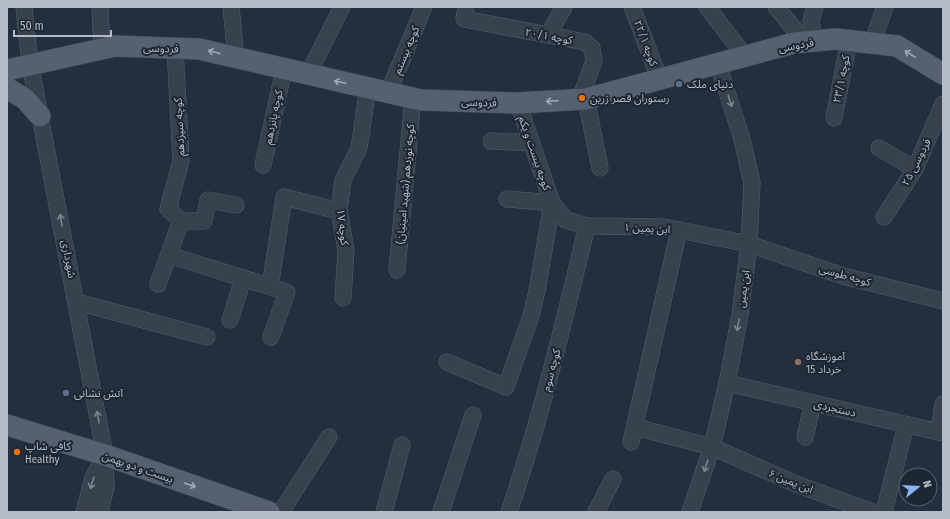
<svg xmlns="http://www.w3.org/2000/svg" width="950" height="519" viewBox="0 0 950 519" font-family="'Fira Sans Condensed','Noto Sans Arabic',sans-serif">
  <rect width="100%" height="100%" fill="#242f3e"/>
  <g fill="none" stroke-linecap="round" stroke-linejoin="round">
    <defs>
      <g id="minor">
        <path d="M24,7L30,64L105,455L106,487L100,512"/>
        <path d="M100,7L102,49"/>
        <path d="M231,7L236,58"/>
        <path d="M466,7L464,19L585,42L592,48L594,61L580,99"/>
        <path d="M632,7L660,80"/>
        <path d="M707,7L745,56"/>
        <path d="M776,7L805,42"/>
        <path d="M548,35L564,7"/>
        <path d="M814,41L811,20L815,7"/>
        <path d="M872,43L885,7"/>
        <path d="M175,48L181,161L168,209L181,221H204L208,200L236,205"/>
        <path d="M308,75L342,7"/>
        <path d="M388,93L424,7"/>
        <path d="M586,99L600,168"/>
        <path d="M518,103L552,203L566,220L587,226L664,227L749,244L843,276L943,301"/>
        <path d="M834,118L849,40"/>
        <path d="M491,141L532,143"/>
        <path d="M879,148L915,169"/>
        <path d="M263,165L284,69"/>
        <path d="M507,199L552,203"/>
        <path d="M884,217L915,169L943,104"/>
        <path d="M169,255L287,292L271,337"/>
        <path d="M397,270L413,98"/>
        <path d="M158,284L181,221"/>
        <path d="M270,287L284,197L339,211"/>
        <path d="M343,298L346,250L339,211L343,180L359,148L368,88"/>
        <path d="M77,302L207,337"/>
        <path d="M230,320L243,279"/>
        <path d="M447,362L506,387L531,316L537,291L552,203"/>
        <path d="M727,383L943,433"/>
        <path d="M635,427L712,447L796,484L872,512"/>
        <path d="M939,432L943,404"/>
        <path d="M805,437L813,403"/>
        <path d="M631,442L679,230"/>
        <path d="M84,512L93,478L104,456"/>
        <path d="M281,512L329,437"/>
        <path d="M384,512L402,445"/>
        <path d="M441,512L473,415"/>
        <path d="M509,512C541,418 564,322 587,226"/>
        <path d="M596,512L613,479"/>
        <path d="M690,512L712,447L727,383L740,315L749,244L752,183L742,139L718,64"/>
        <path d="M884,512L906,425"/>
      </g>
      <g id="major">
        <path d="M7,70L115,46L199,49L421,100L518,103L586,99L794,43L836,39L897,46L943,74"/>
        <path d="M7,88L25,99L40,116"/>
        <path d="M7,425L105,455L269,512"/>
      </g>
    </defs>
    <use href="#minor" stroke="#565f6c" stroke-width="17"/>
    <use href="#major" stroke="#414a57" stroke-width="22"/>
    <use href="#minor" stroke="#38414e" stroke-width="16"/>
    <use href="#major" stroke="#56606e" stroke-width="21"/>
  </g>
  <defs><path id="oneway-shaft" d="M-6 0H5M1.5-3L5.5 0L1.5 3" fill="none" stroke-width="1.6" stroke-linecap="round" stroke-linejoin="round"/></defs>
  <g stroke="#a1aab7">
    <use href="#oneway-shaft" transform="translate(214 52) rotate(-166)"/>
    <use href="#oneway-shaft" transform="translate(910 54) rotate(-149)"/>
    <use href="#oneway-shaft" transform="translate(340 82) rotate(-168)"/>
    <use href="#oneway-shaft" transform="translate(552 101) rotate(177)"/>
    <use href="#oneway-shaft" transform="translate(190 485) rotate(19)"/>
  </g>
  <g stroke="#7c8592">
    <use href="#oneway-shaft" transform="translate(730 101) rotate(72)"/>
    <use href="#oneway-shaft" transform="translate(61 220) rotate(-101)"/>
    <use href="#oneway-shaft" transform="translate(738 325) rotate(100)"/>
    <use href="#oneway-shaft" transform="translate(98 417) rotate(-100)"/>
    <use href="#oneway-shaft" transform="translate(706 466) rotate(107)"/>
    <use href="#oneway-shaft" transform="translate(92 483) rotate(107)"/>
  </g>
  <g fill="#5c6f8a" stroke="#1d2633" stroke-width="1.5">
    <circle cx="679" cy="84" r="4"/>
    <circle cx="66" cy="393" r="4"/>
  </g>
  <g fill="#e8710a" stroke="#1d2633" stroke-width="1.5">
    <circle cx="582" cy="98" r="4"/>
    <circle cx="17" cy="452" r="4"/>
  </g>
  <circle fill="#8d6e63" stroke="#1d2633" stroke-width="1.5" cx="798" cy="362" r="4"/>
  <g text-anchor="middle" stroke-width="4" stroke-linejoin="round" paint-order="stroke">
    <g font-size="11" fill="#b4bcc9" stroke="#1d2633">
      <text transform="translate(549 36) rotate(10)" y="4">کوچه ۲۰/۱</text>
      <text transform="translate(646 43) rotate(69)" y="4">کوچه ۲۲/۱</text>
      <text transform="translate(796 45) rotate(-10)" y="4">فردوسی</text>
      <text transform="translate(161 48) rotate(2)" y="4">فردوسی</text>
      <text transform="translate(406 50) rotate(-67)" y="4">کوچه بیستم</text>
      <text transform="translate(841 79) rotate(-79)" y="4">کوچه ۲۳/۱</text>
      <text transform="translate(479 102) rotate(2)" y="4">فردوسی</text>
      <text transform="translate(273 117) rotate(-78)" y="4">کوچه پانزدهم</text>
      <text transform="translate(179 127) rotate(-93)" y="4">کوچه سیزدهم</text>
      <text transform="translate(535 153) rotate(71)" y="4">کوچه بیست و یکم</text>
      <text transform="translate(916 162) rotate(-63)" y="4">فردوسی ۲۵</text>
      <text transform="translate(405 184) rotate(-85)" y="4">کوچه نوزدهم (شهید امینیان)</text>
      <text transform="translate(343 227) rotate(83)" y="4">۱۷ کوچه</text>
      <text transform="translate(647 228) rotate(3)" y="4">ابن یمین ۱</text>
      <text transform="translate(69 259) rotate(79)" y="4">شهرداری</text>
      <text transform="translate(845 275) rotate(16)" y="4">کوچه طوسی</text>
      <text transform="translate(743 289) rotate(-82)" y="4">ابن یمین</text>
      <text transform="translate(551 370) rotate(-75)" y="4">کوچه سوم</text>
      <text transform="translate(835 408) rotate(13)" y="4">دستجردی</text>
      <text transform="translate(138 467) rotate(19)" y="4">بیست و دو بهمن</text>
      <text transform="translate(791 481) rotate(22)" y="4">ابن یمین ۶</text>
    </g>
    <g font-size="11" fill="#b4bcc9" stroke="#1d2633" text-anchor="start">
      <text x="687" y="88">دنیای ملک</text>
      <text x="590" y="102">رستوران قصر زرین</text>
      <text x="806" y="360">آموزشگاه<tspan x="806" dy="13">15 خرداد</tspan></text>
      <text x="74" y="397">آتش نشانی</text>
      <text x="25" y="450">کافی شاپ<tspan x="25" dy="13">Healthy</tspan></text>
    </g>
  </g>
  <rect width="950" height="519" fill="none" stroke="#b4bcc9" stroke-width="16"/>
  <g transform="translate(918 487) rotate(72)"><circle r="19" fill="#1d2633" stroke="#59626f"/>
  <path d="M0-3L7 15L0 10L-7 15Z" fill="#8ab4f8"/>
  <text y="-6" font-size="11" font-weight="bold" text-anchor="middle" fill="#b4bcc9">N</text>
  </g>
  <path d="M14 30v6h97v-6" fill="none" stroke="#b4bcc9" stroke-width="2"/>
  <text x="20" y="30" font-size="12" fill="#b4bcc9" stroke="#1d2633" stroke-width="3" paint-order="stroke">50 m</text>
</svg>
